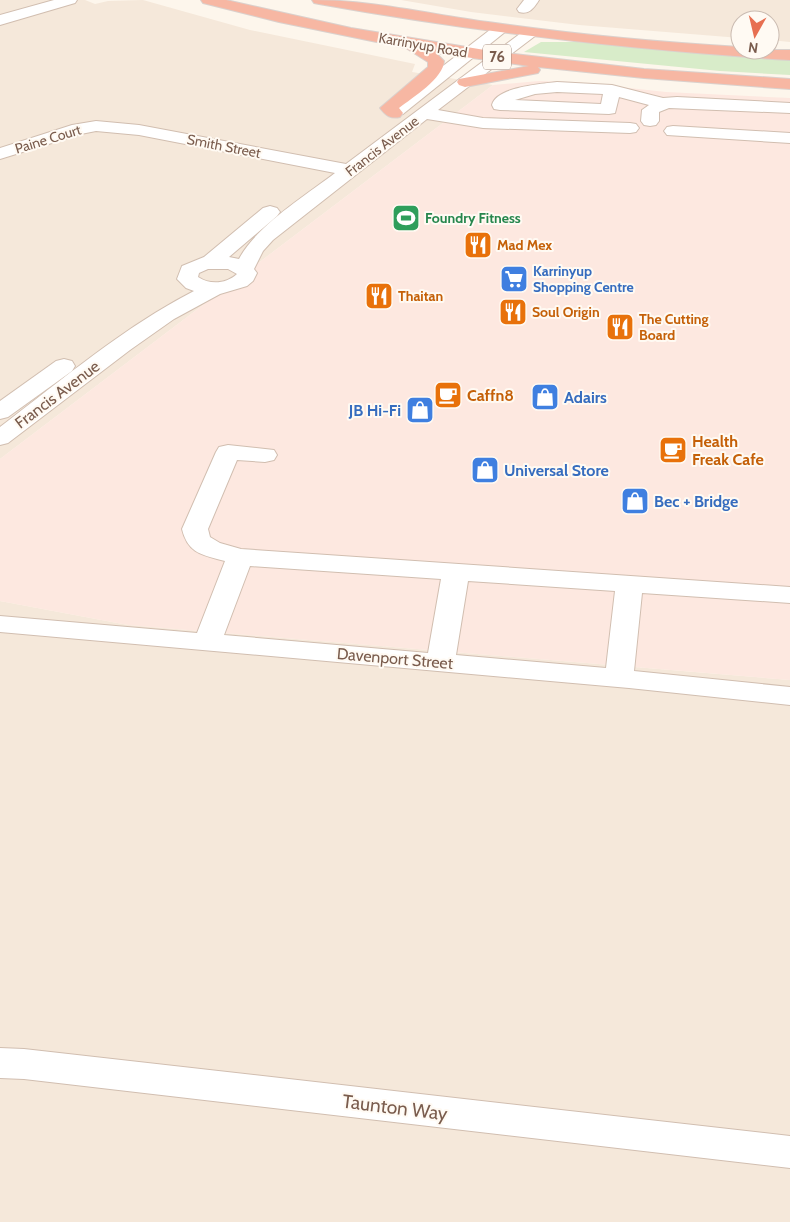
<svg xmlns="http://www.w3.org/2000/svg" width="790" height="1222" font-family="Cabin,sans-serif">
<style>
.residential{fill:#f5e8da}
.commercial{fill:#fde8e0}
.green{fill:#d8ecc9}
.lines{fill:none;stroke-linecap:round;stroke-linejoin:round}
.minor-casing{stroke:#d1beb0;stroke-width:2}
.highway-casing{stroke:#dad1cd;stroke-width:2}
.minor{fill:#fff;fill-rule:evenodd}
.highway{fill:#f7b7a3;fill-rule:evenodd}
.labels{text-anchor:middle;stroke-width:4;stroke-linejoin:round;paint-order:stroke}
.far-street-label{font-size:14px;fill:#7a5c4d;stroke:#fffaf3}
.far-leisure-label{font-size:14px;font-weight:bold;fill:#27864d;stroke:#fffaf3;text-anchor:start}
.far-food-label{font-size:14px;font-weight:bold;fill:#c56008;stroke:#fffaf3;text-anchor:start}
.far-shop-label{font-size:14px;font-weight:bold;fill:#366cbe;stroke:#fffaf3;text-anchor:start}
.shield{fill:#fffaf3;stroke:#a28b7f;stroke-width:1}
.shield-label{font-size:15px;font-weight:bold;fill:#7a5c4d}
.street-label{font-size:16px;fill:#7a5c4d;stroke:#fffaf3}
.food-label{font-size:16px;font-weight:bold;fill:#c56008;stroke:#fffaf3;text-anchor:start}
.shop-label{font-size:16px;font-weight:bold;fill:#366cbe;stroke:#fffaf3;text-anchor:start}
.near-street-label{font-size:19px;fill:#7a5c4d;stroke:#fffaf3}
</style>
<rect width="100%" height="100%" fill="#fdf6ec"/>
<!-- residential -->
<g class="residential">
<polygon points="0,0 85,0 95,4 108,1 143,0 250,30 415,64 412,72 493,85 0,459"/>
<polygon points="401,0 790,0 790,42 770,40 770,20 740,20 740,38 579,25 471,12"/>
<polygon points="0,601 128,625 790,680 790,1222 0,1222"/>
</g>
<!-- commercial -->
<polygon class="commercial" points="539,81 574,82 666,92 790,98 790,680 128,625 0,601 0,459 493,85"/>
<!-- green -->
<polygon class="green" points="541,42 577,42 790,58 790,75 720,71 524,52"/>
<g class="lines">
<defs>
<g id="minor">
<polygon points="54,0 77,0 75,3 0,25 0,15"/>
<path d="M524,0h15c-5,8 -10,15 -20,12l-2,-3z"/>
<polygon points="500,24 505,26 508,29 505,32 403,114 397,115 391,114 388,110 391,106 495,26"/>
<path d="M530,28l5,2 3,3 -3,3 -97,74 45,8 147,5 6,1 3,4 -3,4 -6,1 -147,-5 -56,-9 -154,121 -10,11 -9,18 3,4 -4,8 -6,5 -27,8 -46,25 -44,31 -122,93 -8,2v-18c63,-48 124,-100 194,-136l-8,-3 -9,-9 5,-13 22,-9 59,-49 7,-2 7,2 3,4 -3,4 -48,41 10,2c17,-33 66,-63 96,-86l-196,-38 -43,-4 -15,3 -81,25v-11l72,-23 24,-4 43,4 207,39 179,-134zM208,269h20l9,5c-11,10 -27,11 -39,3l1,-4z"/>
<path d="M557,82l55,3 51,13 14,-1 113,6v10l-121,-5 -10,4v9l-3,4 -6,1 -6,-1 -3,-4 1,-11 7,-5 -30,-8 -4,16 -6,1 -109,-4 -6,-1 -2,-4c4,-18 49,-21 65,-23zM557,92l46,2 -2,10 -86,-4 20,-6z"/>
<polygon points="673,126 790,133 790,143 667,135 664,131 667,127"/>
<polygon points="64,359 72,361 75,366 72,371 8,417 0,419 0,401 56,361"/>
<path d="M228,445l46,5 3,5 -3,5 -9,2 -28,-2 -29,69 2,8 10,6 21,6 549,38v16l-148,-10 -8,78 156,16v18l-161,-17 -629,-56v-16l197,17 28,-72c-22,-6 -37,-7 -43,-32l34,-77 3,-5zM250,566l191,13 -13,74 -204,-18zM468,581l147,10 -9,77 -150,-13z"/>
<polygon points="0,1048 24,1049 790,1136 790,1168 24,1079 0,1078"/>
</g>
<g id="highway">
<path d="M201,0h25l125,28 146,24 147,17 146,10v10l-146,-11 -106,-11 2,3 -2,3 -73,14 -6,-2 -2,-3 2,-3 70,-13 -93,-13 8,8c0,17 -32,37 -45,47l4,5 -3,4c-9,2 -14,-1 -20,-9l48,-41v-5l-22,-14 -127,-26 -76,-19z"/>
<path d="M312,0c58,0 117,14 176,22 83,12 168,20 252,25v3h50v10c-158,-10 -315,-28 -471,-56l-5,-1z"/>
</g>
</defs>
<!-- minor casing -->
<use href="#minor" class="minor-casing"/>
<!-- highway casing -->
<use href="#highway" class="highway-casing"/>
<!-- minor -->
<use href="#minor" class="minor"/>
<!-- highway -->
<use href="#highway" class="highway"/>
</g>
<!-- icons -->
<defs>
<symbol id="stadium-square" viewBox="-11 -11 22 22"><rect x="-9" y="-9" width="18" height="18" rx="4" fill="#2e9e5b" stroke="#fffaf3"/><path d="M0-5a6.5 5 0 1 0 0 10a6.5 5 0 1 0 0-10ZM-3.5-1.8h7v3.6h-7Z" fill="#fff"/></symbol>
<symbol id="restaurant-square" viewBox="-11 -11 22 22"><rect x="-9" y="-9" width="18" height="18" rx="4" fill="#e8710a" stroke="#fffaf3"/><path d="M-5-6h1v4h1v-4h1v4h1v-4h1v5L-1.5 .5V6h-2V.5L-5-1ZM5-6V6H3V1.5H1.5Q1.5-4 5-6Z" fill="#fff"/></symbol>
<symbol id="supermarket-square" viewBox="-11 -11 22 22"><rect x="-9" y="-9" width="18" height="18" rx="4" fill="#3f7fe0" stroke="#fffaf3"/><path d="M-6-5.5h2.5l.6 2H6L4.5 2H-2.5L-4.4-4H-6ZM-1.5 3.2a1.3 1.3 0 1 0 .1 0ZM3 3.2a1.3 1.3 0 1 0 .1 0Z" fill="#fff"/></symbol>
<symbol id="cafe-square" viewBox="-11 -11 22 22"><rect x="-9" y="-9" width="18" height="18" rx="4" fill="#e8710a" stroke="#fffaf3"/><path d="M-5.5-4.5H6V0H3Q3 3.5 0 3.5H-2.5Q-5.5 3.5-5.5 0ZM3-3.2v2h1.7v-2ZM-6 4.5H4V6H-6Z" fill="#fff"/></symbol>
<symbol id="shop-square" viewBox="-11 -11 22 22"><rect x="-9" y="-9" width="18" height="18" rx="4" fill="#3f7fe0" stroke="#fffaf3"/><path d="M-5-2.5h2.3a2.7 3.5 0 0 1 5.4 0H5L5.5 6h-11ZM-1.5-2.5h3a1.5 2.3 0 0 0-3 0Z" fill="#fff"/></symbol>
</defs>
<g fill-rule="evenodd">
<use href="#stadium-square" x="390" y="202" width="32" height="32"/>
<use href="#restaurant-square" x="462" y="229" width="32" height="32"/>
<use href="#supermarket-square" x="498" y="263" width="32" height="32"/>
<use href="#restaurant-square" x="363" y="280" width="32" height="32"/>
<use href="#restaurant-square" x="497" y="296" width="32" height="32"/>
<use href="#restaurant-square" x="604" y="311" width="32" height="32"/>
<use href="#cafe-square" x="432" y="379" width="32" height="32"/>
<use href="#shop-square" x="529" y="381" width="32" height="32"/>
<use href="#shop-square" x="404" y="394" width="32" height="32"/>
<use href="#cafe-square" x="657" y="434" width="32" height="32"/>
<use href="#shop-square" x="469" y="454" width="32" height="32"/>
<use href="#shop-square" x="619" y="485" width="32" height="32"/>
</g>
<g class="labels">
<!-- far-street labels -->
<g class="far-street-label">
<text transform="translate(423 45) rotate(10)" y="5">Karrinyup Road</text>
<text transform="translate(48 139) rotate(-17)" y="5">Paine Court</text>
<text transform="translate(224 146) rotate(11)" y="5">Smith Street</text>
<text transform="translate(382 146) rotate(-38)" y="5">Francis Avenue</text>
</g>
<!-- far-leisure labels -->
<g class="far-leisure-label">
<text x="425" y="223">Foundry Fitness</text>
</g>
<!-- far-food labels -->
<g class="far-food-label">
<text x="497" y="250">Mad Mex</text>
<text x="398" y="301">Thaitan</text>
<text x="532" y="317">Soul Origin</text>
<text x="639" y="324">The Cutting<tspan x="639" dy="16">Board</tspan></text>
</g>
<!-- far-shop labels -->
<g class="far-shop-label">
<text x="533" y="276">Karrinyup<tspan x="533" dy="16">Shopping Centre</tspan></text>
</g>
<!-- shield labels -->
<rect class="shield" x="483" y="44.5" width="28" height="25" rx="4"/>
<g class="shield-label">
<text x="497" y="62">76</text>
</g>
<!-- street labels -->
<g class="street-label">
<text transform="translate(57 394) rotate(-37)" y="6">Francis Avenue</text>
<text transform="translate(395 658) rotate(5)" y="6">Davenport Street</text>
</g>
<!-- food labels -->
<g class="food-label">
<text x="467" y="401">Caffn8</text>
<text x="692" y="447">Health<tspan x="692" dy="18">Freak Cafe</tspan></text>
</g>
<!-- shop labels -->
<g class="shop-label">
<text x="564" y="403">Adairs</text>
<text x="401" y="416" text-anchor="end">JB Hi-Fi</text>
<text x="504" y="476">Universal Store</text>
<text x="654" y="507">Bec + Bridge</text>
</g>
<!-- near-street labels -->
<g class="near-street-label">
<text transform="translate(395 1107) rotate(7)" y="7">Taunton Way</text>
</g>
</g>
<!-- north arrow -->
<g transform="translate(755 35) rotate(188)"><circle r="24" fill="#fffaf3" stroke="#cabbb1"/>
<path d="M0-4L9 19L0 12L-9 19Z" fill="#e76f51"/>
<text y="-8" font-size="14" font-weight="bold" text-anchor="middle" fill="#7a5c4d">N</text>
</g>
</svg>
